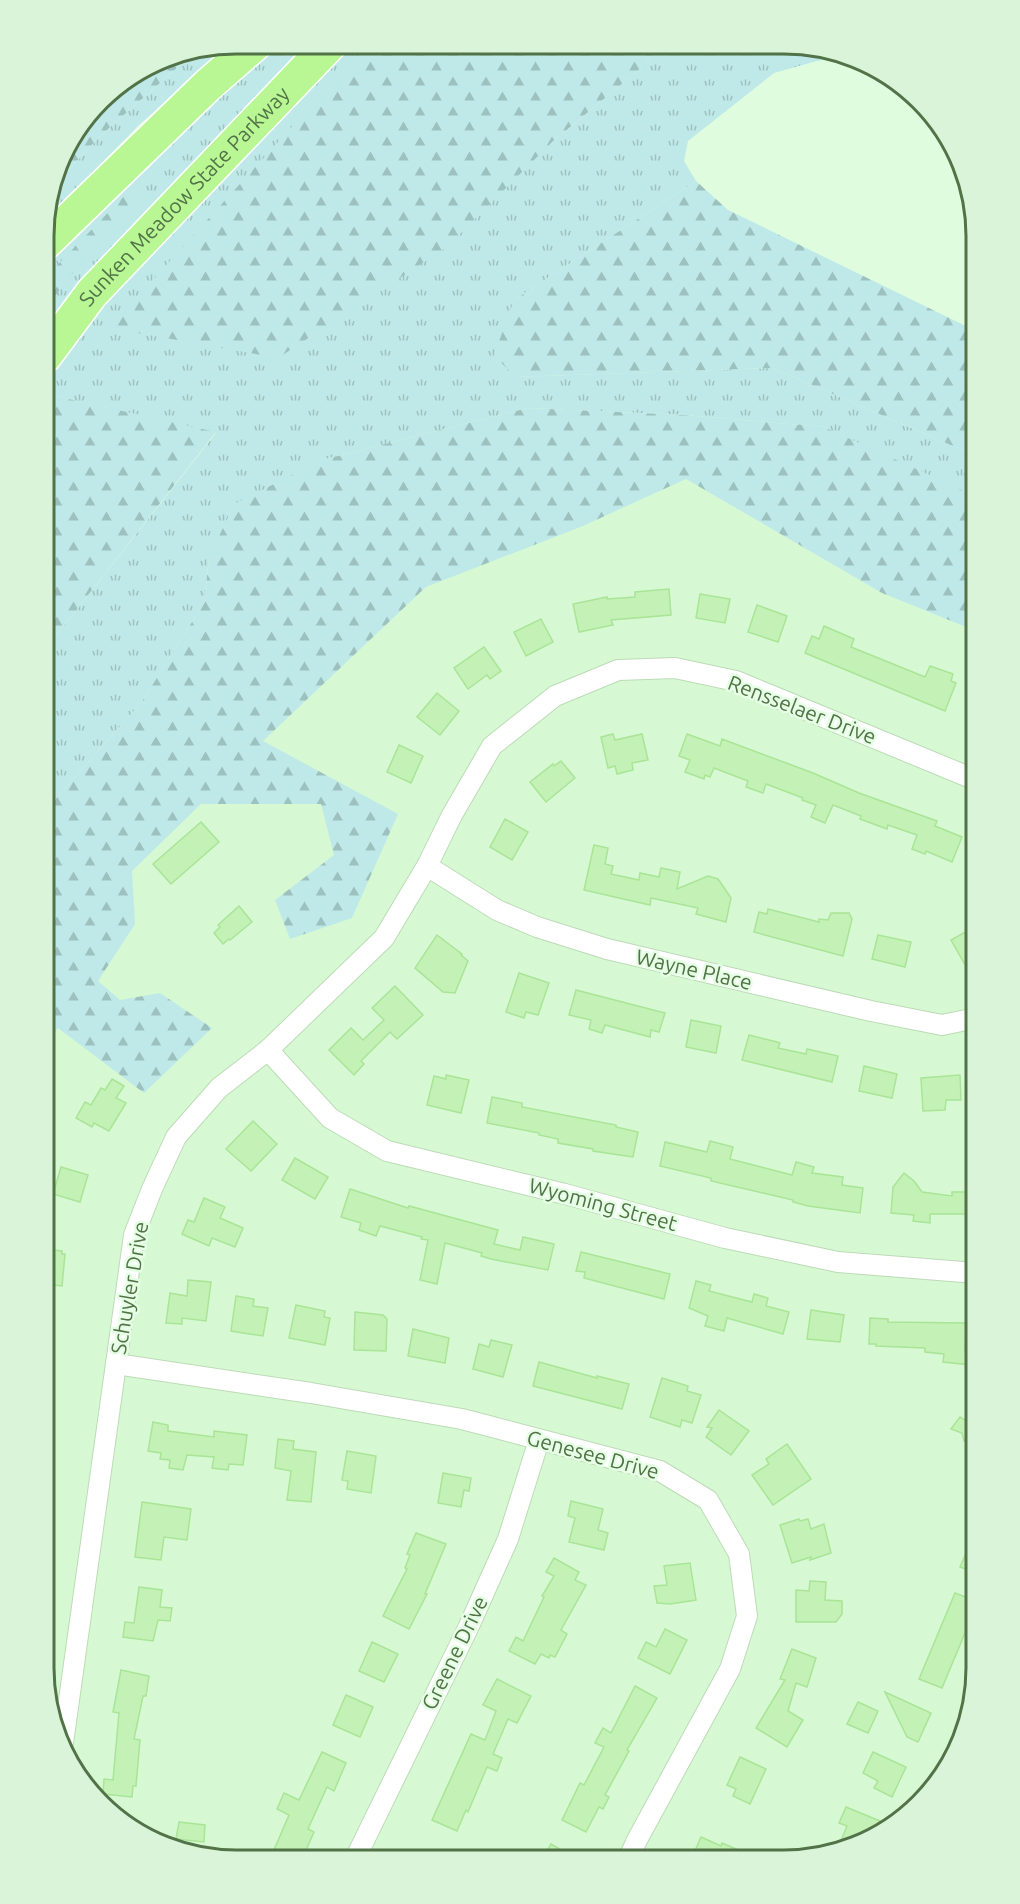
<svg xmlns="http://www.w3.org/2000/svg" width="1020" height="1904" font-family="Ubuntu,sans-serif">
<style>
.residential{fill:#d6f9d3}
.grass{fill:url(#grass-tufts)}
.forest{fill:url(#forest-firs)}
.building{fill:#c4f2b6;stroke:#a9e497;stroke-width:1.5}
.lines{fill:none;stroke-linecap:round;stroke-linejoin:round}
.street-casing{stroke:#bcdbb6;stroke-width:22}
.highway-casing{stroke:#fff;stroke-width:36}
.street{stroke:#fff;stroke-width:20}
.highway{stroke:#b8f794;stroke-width:33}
.labels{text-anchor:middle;stroke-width:5;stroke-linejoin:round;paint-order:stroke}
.street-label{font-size:21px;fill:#527247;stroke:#e5ffe5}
.rim{fill:none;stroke:#527247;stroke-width:3}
</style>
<defs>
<pattern id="grass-tufts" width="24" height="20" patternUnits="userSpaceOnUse" patternTransform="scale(1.5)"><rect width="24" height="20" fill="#bee9e8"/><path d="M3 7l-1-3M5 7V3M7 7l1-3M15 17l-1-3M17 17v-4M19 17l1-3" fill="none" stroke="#9dc1be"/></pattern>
<pattern id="forest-firs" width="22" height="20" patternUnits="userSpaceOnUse" patternTransform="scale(1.5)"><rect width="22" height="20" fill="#bee9e8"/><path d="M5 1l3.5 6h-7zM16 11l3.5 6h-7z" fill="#9dc1be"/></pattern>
</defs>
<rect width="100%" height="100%" fill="#dffcdf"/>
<!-- residential -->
<polygon class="residential" points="686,479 882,593 976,631 976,1681 962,1741 936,1785 891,1828 845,1850 784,1860 211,1859 162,1846 109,1813 54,1729 44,1668 44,998 109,863 262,741 426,587 583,526"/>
<!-- grass -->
<g class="grass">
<polygon points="267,44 313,44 45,341 45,259"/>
<polygon points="343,44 367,44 362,50 552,142 640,69 660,46 821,47 841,57 817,61 774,73 688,141 684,161 696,181 514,300 515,377 773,368 976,456 976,499 824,427 684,415 528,408 322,460 209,558 204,603 141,703 44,812 45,650 216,433 51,395 45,404 45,374 59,355 120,283"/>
<polygon points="229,45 140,124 45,221 45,212 52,188 99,137 196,51"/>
</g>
<!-- forest -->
<g class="forest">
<polygon points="367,44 660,46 640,69 552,142 447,247 278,358 109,328"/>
<polygon points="196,51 99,137 52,188 64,151 109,92 163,58"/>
<polygon points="696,181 728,210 976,331 976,456 773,368 515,377 494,355 514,300"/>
<polygon points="158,192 76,269 45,309 45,278 123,197"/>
<polygon points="51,395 216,432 45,650 45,404"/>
<polygon points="528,408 684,415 824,427 956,487 976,499 976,631 882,593 686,479 583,526 426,587 263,741 398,814 352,918 290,939 275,900 334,855 321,804 201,804 132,871 135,924 98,981 120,1000 160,993 212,1028 144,1093 58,1028 44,1045 44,812 141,703 204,603 209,558 234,504 322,460"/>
</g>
<!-- building -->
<g class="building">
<polygon points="669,589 671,615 611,620 613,625 579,632 573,604 607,597 607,599 635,597 635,592"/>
<polygon points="700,594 730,599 725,623 696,618"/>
<polygon points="757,605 787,616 778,642 748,632"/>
<polygon points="541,619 553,642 526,656 514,632"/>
<polygon points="824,626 854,639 851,647 925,677 930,666 953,674 951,681 956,683 945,711 805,653 812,636 819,639"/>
<polygon points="484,647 501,671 490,679 487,675 468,689 454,668"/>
<polygon points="437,693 459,711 440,735 417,717"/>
<polygon points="613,734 615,740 642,734 648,760 632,763 633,770 617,774 615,766 608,768 601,737"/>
<polygon points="687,734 720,746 722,739 813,773 859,793 937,821 935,826 962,837 952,862 926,851 925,854 912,849 917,835 888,825 887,829 860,819 861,816 833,805 825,823 811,817 816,805 802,800 803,798 766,784 763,793 746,787 748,781 714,768 710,777 705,775 704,779 685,772 690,760 679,756"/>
<polygon points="399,745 423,756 411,783 387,772"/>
<polygon points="561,761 575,778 546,802 530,782 553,764 554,766"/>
<polygon points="505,819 528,832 512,860 490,847"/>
<polygon points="201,822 219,842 171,884 153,864"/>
<polygon points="594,845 608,848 605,864 613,866 611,874 639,880 640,873 659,877 661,868 680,872 677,889 708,876 718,879 731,898 726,922 696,914 698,908 651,898 650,905 584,890"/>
<polygon points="239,906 252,922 230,940 229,939 223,944 214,933 220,927 218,925"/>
<polygon points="768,909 819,922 819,919 828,920 831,913 849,913 852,919 843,956 754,932 759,912 767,914"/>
<polygon points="976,926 976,984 951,940"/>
<polygon points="437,935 462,954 461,955 468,961 455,993 443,992 415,968"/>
<polygon points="878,935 911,942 905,967 872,959"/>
<polygon points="519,973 549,983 538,1015 526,1012 524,1018 506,1012"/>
<polygon points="395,986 423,1015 397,1039 390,1032 361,1061 364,1064 354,1075 329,1050 351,1028 363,1040 384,1020 372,1008"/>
<polygon points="576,990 665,1013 659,1032 651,1030 650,1037 605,1025 602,1033 589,1029 591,1020 569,1015"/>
<polygon points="691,1020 721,1026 716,1053 686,1047"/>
<polygon points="749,1035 777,1042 780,1043 778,1048 806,1054 807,1049 838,1056 832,1082 742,1060"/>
<polygon points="864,1066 897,1074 892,1098 859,1091"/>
<polygon points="446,1075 469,1080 461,1113 427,1105 434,1076 446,1079"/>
<polygon points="960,1075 961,1100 946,1100 945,1110 923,1111 921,1078"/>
<polygon points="112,1079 124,1086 116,1098 126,1103 109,1131 94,1123 92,1127 76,1118 85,1102 91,1105 101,1088 105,1090"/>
<polygon points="492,1097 522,1103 522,1107 616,1125 616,1127 638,1132 633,1157 593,1151 593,1149 558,1143 558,1139 539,1135 539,1133 487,1123"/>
<polygon points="253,1121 277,1144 251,1171 226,1149"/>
<polygon points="710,1141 733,1147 730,1159 792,1175 796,1162 814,1167 812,1173 843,1177 842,1185 863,1188 860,1213 808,1206 793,1202 793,1200 711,1181 711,1178 660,1166 665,1142 707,1152"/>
<polygon points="295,1158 328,1177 315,1199 282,1180"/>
<polygon points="61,1167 88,1175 80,1202 53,1194"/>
<polygon points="904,1173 914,1181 922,1192 952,1196 952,1192 976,1192 976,1214 930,1214 930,1223 913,1221 914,1215 891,1213 893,1187"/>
<polygon points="350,1189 408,1208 409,1206 498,1230 494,1244 520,1250 523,1237 554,1244 548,1270 491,1259 481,1256 482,1253 445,1243 437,1284 420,1280 428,1240 421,1239 422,1237 380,1226 376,1236 359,1230 361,1223 341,1217"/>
<polygon points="204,1198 225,1207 220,1218 243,1228 235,1247 212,1238 209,1246 182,1234 188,1220 194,1222"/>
<polygon points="44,1249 62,1251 62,1254 65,1254 62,1286 44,1284"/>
<polygon points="581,1252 670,1274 664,1299 584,1278 585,1272 576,1271"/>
<polygon points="188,1280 211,1282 206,1321 182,1318 182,1324 166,1323 170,1293 187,1296"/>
<polygon points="696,1281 711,1285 709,1291 752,1302 754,1294 768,1298 766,1306 789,1312 783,1334 727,1318 724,1331 705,1326 708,1316 689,1308"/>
<polygon points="236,1296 254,1299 253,1306 268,1308 263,1336 231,1331"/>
<polygon points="296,1305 325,1311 324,1317 330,1318 325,1345 289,1338"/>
<polygon points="811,1310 844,1315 840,1342 807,1339"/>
<polygon points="355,1312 383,1315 387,1319 386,1351 354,1350"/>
<polygon points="870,1318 888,1319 888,1322 966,1323 965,1351 972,1365 943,1362 944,1354 925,1352 925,1348 876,1346 876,1344 869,1344"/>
<polygon points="413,1329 449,1338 445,1363 408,1356"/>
<polygon points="491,1340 512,1345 503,1377 473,1369 479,1344 489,1347"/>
<polygon points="539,1362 597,1378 597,1376 629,1384 622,1409 533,1386"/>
<polygon points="662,1378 688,1386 687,1391 701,1395 692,1423 682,1420 680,1427 650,1417"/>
<polygon points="719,1410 749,1431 731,1455 706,1437 712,1428 707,1427"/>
<polygon points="960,1417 968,1422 976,1420 976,1438 964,1441 962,1433 951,1429"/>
<polygon points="153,1422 168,1425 168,1431 214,1437 214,1431 247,1435 243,1465 229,1464 228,1470 212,1468 214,1457 187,1455 183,1470 169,1468 170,1460 160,1459 161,1453 148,1451"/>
<polygon points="278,1439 294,1441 293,1449 316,1452 311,1502 287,1500 291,1471 275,1468"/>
<polygon points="787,1444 811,1479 773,1505 752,1475 769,1464 766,1459"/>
<polygon points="347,1451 376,1456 371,1493 347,1489 348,1481 342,1480"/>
<polygon points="443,1473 471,1478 469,1491 464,1490 461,1507 438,1503"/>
<polygon points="571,1501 603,1509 598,1530 608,1533 604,1550 569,1542 575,1518 568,1516"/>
<polygon points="142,1502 191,1509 187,1540 164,1537 161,1560 135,1557"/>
<polygon points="799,1519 800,1521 808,1519 811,1529 824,1524 831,1553 810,1560 811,1557 792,1563 780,1525"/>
<polygon points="976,1530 976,1573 960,1567"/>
<polygon points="416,1533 446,1544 425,1594 427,1594 409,1629 383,1616 407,1569 405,1568 410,1555 407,1554"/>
<polygon points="554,1558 579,1572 575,1580 586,1585 561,1630 567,1634 555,1657 550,1655 549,1658 541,1654 535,1664 509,1651 516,1637 523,1641 544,1597 542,1596 554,1576 546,1572"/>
<polygon points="690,1563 696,1600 670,1604 657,1603 654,1586 667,1585 664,1566"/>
<polygon points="810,1581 826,1582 825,1600 842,1601 842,1614 836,1622 796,1622 796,1590 809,1591"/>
<polygon points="139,1587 162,1590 160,1607 172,1608 170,1621 158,1620 153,1641 123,1637 125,1622 134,1623"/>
<polygon points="955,1593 976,1601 976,1611 967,1634 965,1633 942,1688 919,1679"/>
<polygon points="665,1629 687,1640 670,1674 638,1658 646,1642 656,1647"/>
<polygon points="372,1642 398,1654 384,1682 359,1671"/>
<polygon points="792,1649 816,1658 807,1687 796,1683 788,1711 803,1720 787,1747 756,1728 785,1680 780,1679"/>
<polygon points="121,1670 149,1676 146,1696 143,1696 134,1739 140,1740 136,1786 133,1786 132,1797 103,1794 104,1779 113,1780 119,1713 113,1712"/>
<polygon points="497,1679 531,1696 517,1723 508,1719 493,1754 502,1758 497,1771 487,1767 468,1812 466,1810 457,1831 432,1820 471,1734 485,1740 496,1711 483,1705"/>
<polygon points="635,1686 657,1698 627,1750 629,1751 605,1795 609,1797 603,1809 599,1807 586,1832 562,1820 580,1783 584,1785 604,1747 595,1743 603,1728 611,1733"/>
<polygon points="885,1692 931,1713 918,1742 907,1737"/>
<polygon points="346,1695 373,1707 360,1737 333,1725"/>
<polygon points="858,1702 878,1711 868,1733 847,1724"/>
<polygon points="322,1752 346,1763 334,1791 327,1787 308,1829 314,1832 302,1859 270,1859 289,1815 277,1809 284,1793 299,1800"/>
<polygon points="873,1752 906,1767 892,1797 874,1788 878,1781 863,1773"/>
<polygon points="740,1757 766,1769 750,1804 733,1796 736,1789 727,1785"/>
<polygon points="846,1807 880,1821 874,1836 851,1847 840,1843 847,1826 839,1823"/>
<polygon points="179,1822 205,1825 204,1842 176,1839"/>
<polygon points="701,1837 721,1846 722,1843 762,1860 691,1860"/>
<polygon points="551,1844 579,1860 542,1860"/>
</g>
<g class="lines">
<defs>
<g id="street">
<polyline points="427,866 497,910 537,927 607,949 871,1011 942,1025 976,1018"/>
<polyline points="268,1050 330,1118 387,1151 565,1194 725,1238 838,1262 976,1273"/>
<polyline points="116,1364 311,1393 462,1419 660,1471 708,1500 739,1554 747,1616 730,1669 637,1840 628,1860"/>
<polyline points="63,1743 134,1235 152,1189 176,1137 219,1088 268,1050 384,938 427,866 452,815 492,746 555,696 618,670 675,668 736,681 976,780"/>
<polyline points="355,1859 469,1626 508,1539 539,1440"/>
</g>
<g id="highway">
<polyline points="45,243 208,85 255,44"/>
<path id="s1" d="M45,356l47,-63 238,-249"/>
</g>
</defs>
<!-- street casing -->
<use href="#street" class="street-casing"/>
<!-- highway casing -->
<use href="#highway" class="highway-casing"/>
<!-- street -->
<use href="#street" class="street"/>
<!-- highway -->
<use href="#highway" class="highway"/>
</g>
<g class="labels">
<!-- street labels -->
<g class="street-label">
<text dy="7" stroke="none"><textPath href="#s1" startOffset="212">Sunken Meadow State Parkway</textPath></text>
<text transform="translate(802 710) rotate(21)" y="7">Rensselaer Drive</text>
<text transform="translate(694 970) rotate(13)" y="7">Wayne Place</text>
<text transform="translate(603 1205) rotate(15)" y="7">Wyoming Street</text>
<text transform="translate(130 1288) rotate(-80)" y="7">Schuyler Drive</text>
<text transform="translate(593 1455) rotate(15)" y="7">Genesee Drive</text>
<text transform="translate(455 1653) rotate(-64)" y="7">Greene Drive</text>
</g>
</g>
<!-- crop -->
<path d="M0 0H1020V1904H0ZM236 54H784A182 182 0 0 1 966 236V1668A182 182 0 0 1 784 1850H236A182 182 0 0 1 54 1668V236A182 182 0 0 1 236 54Z" fill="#d9f4d8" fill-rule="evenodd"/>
<path class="rim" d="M236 54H784A182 182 0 0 1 966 236V1668A182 182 0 0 1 784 1850H236A182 182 0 0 1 54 1668V236A182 182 0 0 1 236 54Z"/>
</svg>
